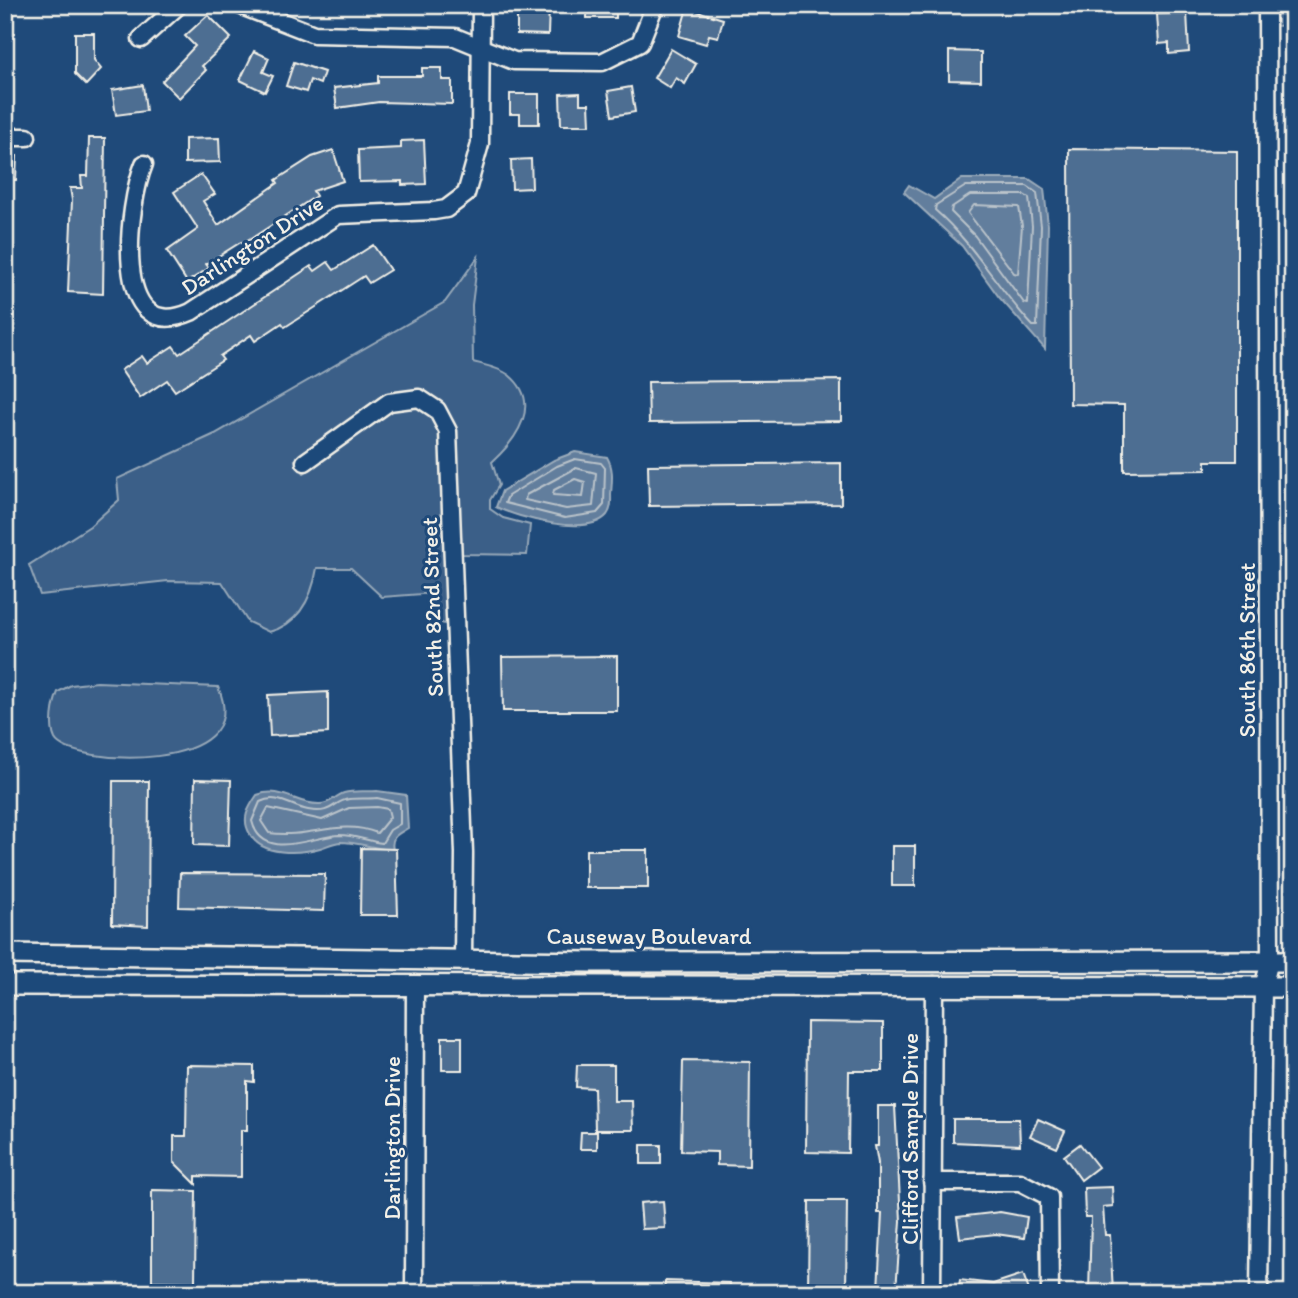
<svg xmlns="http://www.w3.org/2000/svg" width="1298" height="1298" font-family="Itim,sans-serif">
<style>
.green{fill:#3a5f88;stroke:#97a8b8;stroke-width:2}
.water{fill:#627e9d;stroke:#9cacbb;stroke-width:2}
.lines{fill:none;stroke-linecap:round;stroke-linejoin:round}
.shore{stroke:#bac3ca;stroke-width:2}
.building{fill:#4d6e92;stroke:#f4f1e8;stroke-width:2}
.minor-casing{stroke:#f4f1e8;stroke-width:21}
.major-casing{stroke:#f4f1e8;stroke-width:24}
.minor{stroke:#1f4a7a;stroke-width:16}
.major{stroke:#1f4a7a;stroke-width:19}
.labels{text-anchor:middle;stroke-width:6;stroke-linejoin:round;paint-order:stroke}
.street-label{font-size:23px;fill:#f4f1e8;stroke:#1f4a7a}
</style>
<rect width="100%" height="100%" fill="#1f4a7a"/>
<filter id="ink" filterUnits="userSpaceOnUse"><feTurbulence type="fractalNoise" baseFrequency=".0143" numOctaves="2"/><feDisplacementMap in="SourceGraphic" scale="14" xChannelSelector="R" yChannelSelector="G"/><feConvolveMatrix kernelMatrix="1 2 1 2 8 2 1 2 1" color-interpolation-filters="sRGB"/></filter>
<g filter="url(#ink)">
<!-- green -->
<g class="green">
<polygon points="1274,5 1293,5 1293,25 1274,26"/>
<path d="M478,257l-6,48 1,57c11,3 27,6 36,13 34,28 8,64 -17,87l7,23 -9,15v9l13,9 27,7 -3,30 -67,-1 -19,-151 -23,-13 -32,5 -91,65 9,13 88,-63 25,-4 15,10 8,18 8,191 -7,-2 -6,-30 -53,4 -31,-29h-34c-5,30 -18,56 -48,64l-21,-10 -26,-40 -54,-1 -128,14 -11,-30 61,-39 29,-26 -2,-21 98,-45 230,-132z"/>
<path d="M97,682l121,5c40,88 -148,79 -163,52 -6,-12 -2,-35 3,-47l13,-7z"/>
</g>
<!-- water -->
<g class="water">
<polygon points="962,179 1029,179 1044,189 1048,225 1045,349 999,297 962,246 904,192 909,185 934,199"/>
<path d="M575,452l32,5c7,12 5,23 4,37 0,7 1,15 -4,21 -19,22 -89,3 -111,-8l6,-16 52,-31z"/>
<path d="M377,791l29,4 2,33c-10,6 -18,8 -15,22 -19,-1 -34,-8 -53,-8 -8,1 -13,4 -20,6 -21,6 -59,8 -70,-14 -9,-15 -2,-26 7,-39 26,-9 38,10 63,9 10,0 15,-8 24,-11 10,-3 22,-1 33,-2z"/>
</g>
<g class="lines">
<!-- shore -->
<g class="shore">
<path d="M966,186h61l10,7 4,33 -4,100h-4c-35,-37 -59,-82 -98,-116l1,-5z"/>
<polygon points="970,195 1024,195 1029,198 1032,226 1028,304 1024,303 975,236 951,212 952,207"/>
<polygon points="974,205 1019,207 1022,226 1018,274 1014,273 968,213"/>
<polygon points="575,459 601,463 605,468 604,505 597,513 565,518 505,503 508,496 557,466"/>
<polygon points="576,468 596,473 593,506 566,509 525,500 526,495"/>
<polygon points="575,479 585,482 583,497 553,495 554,490"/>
<path d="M377,798l23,5v21l-10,6 -8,13c-15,-2 -27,-8 -43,-8 -25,1 -77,28 -87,-14l8,-19c18,-9 31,5 48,8 25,5 25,-9 41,-11 9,-1 19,0 28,-1z"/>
<path d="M377,807l11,2 2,8 -13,16c-37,-15 -68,6 -108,0l-8,-12 7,-13 54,12 27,-12z"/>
</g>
</g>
<!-- building -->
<g class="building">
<polygon points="517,5 549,5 548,35 517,34"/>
<rect x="587" y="5" width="29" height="13"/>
<polygon points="687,8 723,19 718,37 709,35 706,44 679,36"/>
<polygon points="1187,12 1189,52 1169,54 1169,43 1159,44 1157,14"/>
<polygon points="208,15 231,38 202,66 206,70 179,98 162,81 195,46 185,36"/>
<polygon points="75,33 94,33 94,60 101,69 86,85 75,74"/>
<polygon points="671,49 696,64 685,84 676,78 670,88 654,78"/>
<polygon points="254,51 269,58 263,72 273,76 265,92 240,80"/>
<polygon points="949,51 981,52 981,81 949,80"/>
<polygon points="294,62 324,72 320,84 310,80 306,92 286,86"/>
<polygon points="422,68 442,68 442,80 452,80 452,104 379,102 337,108 334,88 378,83 378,76 422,76"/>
<polygon points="143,85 146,111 116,115 112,90"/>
<polygon points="631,87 635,112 612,116 608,91"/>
<polygon points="580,93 580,104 589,104 590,125 561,125 560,94"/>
<polygon points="510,94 539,94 539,124 520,124 520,114 510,114"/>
<polygon points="89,138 105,138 103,294 68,292 72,200 70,188 82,188 81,176 88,176"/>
<polygon points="219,138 220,162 185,163 185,139"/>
<polygon points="424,140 426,184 402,185 402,181 359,182 358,150 401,148 401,141"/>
<polygon points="1069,149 1237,151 1237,461 1206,461 1206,470 1124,471 1124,405 1070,404"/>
<polygon points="333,150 343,181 313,191 316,196 243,244 241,242 206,264 209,268 187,282 167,251 198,229 174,192 201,174 215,194 203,201 218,225 278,183 276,180 312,157"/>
<polygon points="5,156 17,156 16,180 5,180"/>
<polygon points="531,159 532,188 512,189 511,160"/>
<polygon points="373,245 390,270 369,283 364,276 285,327 282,323 255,341 251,335 220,356 223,360 175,391 167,380 140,398 121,370 142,356 147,363 173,346 179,354 311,266 315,271 328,262 334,270"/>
<polygon points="841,380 841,421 649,423 648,382"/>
<polygon points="841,463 841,504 649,506 648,465"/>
<polygon points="617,656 617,711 503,711 502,657"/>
<polygon points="328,692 328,733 270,736 268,695"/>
<polygon points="195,779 231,780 229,846 194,845"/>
<polygon points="113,781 149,781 148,926 112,924"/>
<rect x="892" y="846" width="23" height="40"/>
<polygon points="361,848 396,849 398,915 360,915"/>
<rect x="586" y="850" width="62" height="38"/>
<polygon points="180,873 325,874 324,911 179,907"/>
<polygon points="807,1022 883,1023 883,1071 849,1071 848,1153 806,1152"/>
<rect x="442" y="1037" width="20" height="33"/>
<polygon points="683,1061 750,1062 749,1166 717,1165 717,1152 681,1151"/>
<polygon points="187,1065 254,1066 254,1082 247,1081 247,1130 241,1130 241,1177 196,1176 196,1184 174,1162 174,1136 186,1136"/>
<polygon points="577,1065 614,1065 614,1101 632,1101 633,1130 595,1130 594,1088 576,1087"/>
<polygon points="878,1106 895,1106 901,1221 896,1290 878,1290 882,1213 878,1213 878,1163 875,1146 878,1146"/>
<polygon points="953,1119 1019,1119 1020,1145 953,1142"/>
<polygon points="1038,1119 1065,1131 1057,1148 1030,1136"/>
<polygon points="581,1132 597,1132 597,1149 580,1149"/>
<polygon points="1080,1144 1098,1167 1081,1180 1064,1156"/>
<rect x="641" y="1145" width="20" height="19"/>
<polygon points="1112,1187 1113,1206 1103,1207 1105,1235 1110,1235 1113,1293 1089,1293 1091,1217 1085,1217 1084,1188"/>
<polygon points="152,1190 196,1191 195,1282 152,1281"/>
<polygon points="663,1201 665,1228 642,1229 640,1203"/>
<polygon points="809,1201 847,1201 846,1293 808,1293"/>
<polygon points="1000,1212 1027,1217 1024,1238 996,1234 960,1238 957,1217"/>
<polygon points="1023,1274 1030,1293 958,1293 960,1280 993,1284"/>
<polygon points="665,1281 730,1283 730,1293 664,1293"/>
</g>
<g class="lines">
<defs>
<g id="minor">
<polyline points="239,5 314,34 455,37 514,61 602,62 640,43 655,5"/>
<polyline points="141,39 179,5"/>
<polyline points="5,137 27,137"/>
<path d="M144,164c-16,39 -35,184 47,148l147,-97 96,-4 12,-2 20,-15 14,-50 1,-139"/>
<polyline points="305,462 389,402 419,398 437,410 448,431 464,853 463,960"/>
<polyline points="932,1182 1020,1182 1049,1197 1050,1293"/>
<polyline points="414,1293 415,984"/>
<polyline points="932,1293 934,985"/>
<polyline points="1259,1293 1263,987 1270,961 1267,5"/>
</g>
<g id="major">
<polyline points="5,954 590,962 1293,961"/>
<polyline points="5,985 1293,987"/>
</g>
</defs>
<!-- minor casing -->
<use href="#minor" class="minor-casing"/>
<!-- major casing -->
<use href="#major" class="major-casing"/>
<!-- minor -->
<use href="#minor" class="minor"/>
<!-- major -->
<use href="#major" class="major"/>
</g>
</g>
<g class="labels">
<!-- street labels -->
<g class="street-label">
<text transform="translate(252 245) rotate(-33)" y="8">Darlington Drive</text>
<text transform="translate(432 607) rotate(-92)" y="8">South 82nd Street</text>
<text transform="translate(1247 650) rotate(-90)" y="8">South 86th Street</text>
<text x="649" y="944">Causeway Boulevard</text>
<text transform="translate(392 1138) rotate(-90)" y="8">Darlington Drive</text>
<text transform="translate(910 1139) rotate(-90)" y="8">Clifford Sample Drive</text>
</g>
</g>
<!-- margin -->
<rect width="1298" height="1298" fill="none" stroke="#1f4a7a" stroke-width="28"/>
<rect x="14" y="14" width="1270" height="1270" fill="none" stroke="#f4f1e8" stroke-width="2.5" filter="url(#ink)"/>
</svg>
